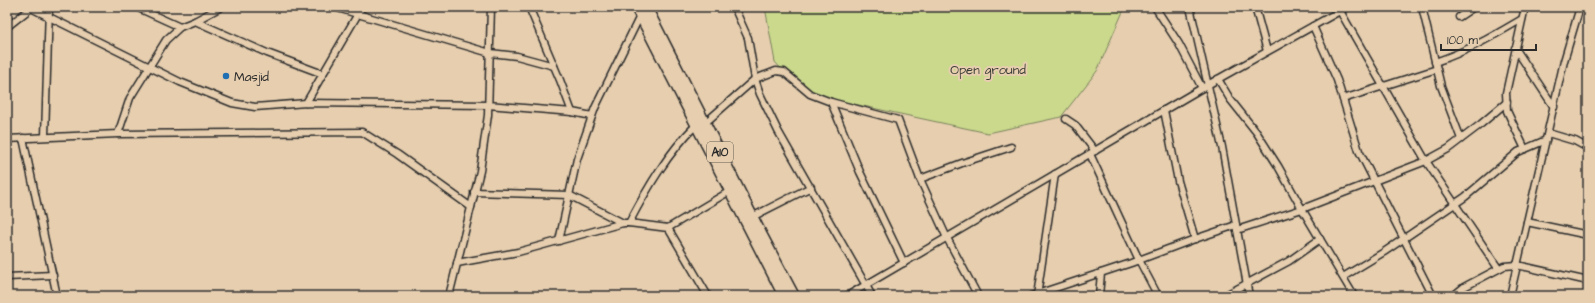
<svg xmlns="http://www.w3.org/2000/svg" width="1595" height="303" font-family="'Architects Daughter',sans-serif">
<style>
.green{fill:#cad98c;stroke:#7a825c}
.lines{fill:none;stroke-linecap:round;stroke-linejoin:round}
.minor-casing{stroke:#2b2b2b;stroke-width:9}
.trunk-casing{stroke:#2b2b2b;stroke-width:13}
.minor{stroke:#e6ceaf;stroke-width:6}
.trunk{stroke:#e6ceaf;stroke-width:10}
.poi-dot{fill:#1f6fb2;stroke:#e6ceaf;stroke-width:1.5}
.labels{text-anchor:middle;stroke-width:4;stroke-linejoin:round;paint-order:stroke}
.shield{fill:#e6ceaf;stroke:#635c53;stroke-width:1}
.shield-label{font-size:12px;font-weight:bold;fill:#2b2b2b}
.park-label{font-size:13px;fill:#3b3c35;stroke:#e6ceaf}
.poi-label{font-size:13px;fill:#2b2b2b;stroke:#e6ceaf;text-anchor:start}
</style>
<rect width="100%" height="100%" fill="#e6ceaf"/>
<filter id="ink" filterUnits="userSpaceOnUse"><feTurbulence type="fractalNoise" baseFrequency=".025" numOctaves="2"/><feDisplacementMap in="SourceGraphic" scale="8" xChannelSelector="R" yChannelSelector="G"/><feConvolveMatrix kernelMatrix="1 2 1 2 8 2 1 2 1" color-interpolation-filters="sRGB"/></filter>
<g filter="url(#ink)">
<!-- green -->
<polygon class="green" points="765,7 1125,7 1097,71 1061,117 988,133 803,93 775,62"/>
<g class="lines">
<defs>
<g id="minor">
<polyline points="29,7 180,82 232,103 255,107 306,103 488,105 572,112"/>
<polyline points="136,7 180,27"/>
<polyline points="334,7 490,53 517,56 554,66"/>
<polyline points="529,7 560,80 572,112 592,116"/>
<polyline points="734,7 748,38 755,79 760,94 778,131 872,296"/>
<polyline points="1155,7 1179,44 1202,88"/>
<polyline points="1190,7 1222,147 1249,296"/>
<polyline points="1255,7 1267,51"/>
<polyline points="1422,7 1441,86 1461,139"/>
<polyline points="1340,11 1426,161 1498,268"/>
<polyline points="1459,17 1474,7"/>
<polyline points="195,21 267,53 323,74"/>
<polyline points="1313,26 1337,80 1359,151 1433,296"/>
<polyline points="7,27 31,8"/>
<polyline points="1515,48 1554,107"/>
<path d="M1435,62c31,-10 60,-27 87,-43"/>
<polyline points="1218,79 1230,99 1257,133 1278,166 1302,209 1354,296"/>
<polyline points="1343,99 1437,69"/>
<polyline points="831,102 860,172 904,263"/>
<polyline points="306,103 362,7"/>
<polyline points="1164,110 1178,181 1195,239"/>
<polyline points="1066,119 1075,125 1095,151"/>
<polyline points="705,123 755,79 776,71 784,72 810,94 831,102 898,120 920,179 947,238 978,296"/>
<polyline points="1548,133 1575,141 1588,148"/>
<polyline points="118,134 130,98 166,40 180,27 195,21 221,7"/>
<polyline points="45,136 49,7"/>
<polyline points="23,138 57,296"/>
<polyline points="7,139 118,134 362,132 397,154 471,207"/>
<polyline points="1525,149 1507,111 1506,93 1525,7"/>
<polyline points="1090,154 1139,260 1158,296"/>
<polyline points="920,179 962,163 1011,147"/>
<polyline points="474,192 569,195 623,223"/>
<polyline points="752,217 811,187"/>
<polyline points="1527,222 1588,235"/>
<path d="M629,223c19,-36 38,-69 67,-98"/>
<polyline points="668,228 730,191"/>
<polyline points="1237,230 1302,209 1426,161 1448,149 1481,124 1507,102"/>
<polyline points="559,241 577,159 595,108 641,14"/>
<polyline points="457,263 518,252 623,223 629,223 668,228 708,296"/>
<polyline points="7,277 53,275"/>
<polyline points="1343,277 1384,252 1465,197 1518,152 1546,140"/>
<polyline points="449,296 480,171 488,115 491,7"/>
<polyline points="847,296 1202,88 1347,7"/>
<polyline points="1031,296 1131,263 1192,240 1236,225"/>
<polyline points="1037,296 1055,174"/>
<polyline points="1099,296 1101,273"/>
<polyline points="1224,296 1289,261 1320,239"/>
<polyline points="1453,296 1464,287 1504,266 1517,265 1588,281"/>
<polyline points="1510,296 1564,61 1580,7"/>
</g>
<g id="trunk">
<polyline points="636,7 784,296"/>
<polyline points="646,7 760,232 794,296"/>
</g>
</defs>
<!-- minor casing -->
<use href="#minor" class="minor-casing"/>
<!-- trunk casing -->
<use href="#trunk" class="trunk-casing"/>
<!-- minor -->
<use href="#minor" class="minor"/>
<!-- trunk -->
<use href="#trunk" class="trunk"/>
</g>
</g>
<!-- markers -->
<circle class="poi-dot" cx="226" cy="76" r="4"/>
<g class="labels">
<!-- shield labels -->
<rect class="shield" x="707" y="142" width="26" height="20" rx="3"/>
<g class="shield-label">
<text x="720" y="156">A10</text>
</g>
<!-- park labels -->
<g class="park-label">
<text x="988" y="74">Open ground</text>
</g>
<!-- poi labels -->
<g class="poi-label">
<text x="234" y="81">Masjid</text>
</g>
</g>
<!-- margin -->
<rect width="1595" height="303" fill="none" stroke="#e6ceaf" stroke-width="24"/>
<rect x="12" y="12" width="1571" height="279" fill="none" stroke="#2b2b2b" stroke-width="1.5" filter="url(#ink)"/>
<!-- scale -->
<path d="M1441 44v6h95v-6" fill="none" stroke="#2b2b2b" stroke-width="2"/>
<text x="1447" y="44" font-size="12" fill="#2b2b2b" stroke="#e6ceaf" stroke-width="3" paint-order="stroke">100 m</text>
</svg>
